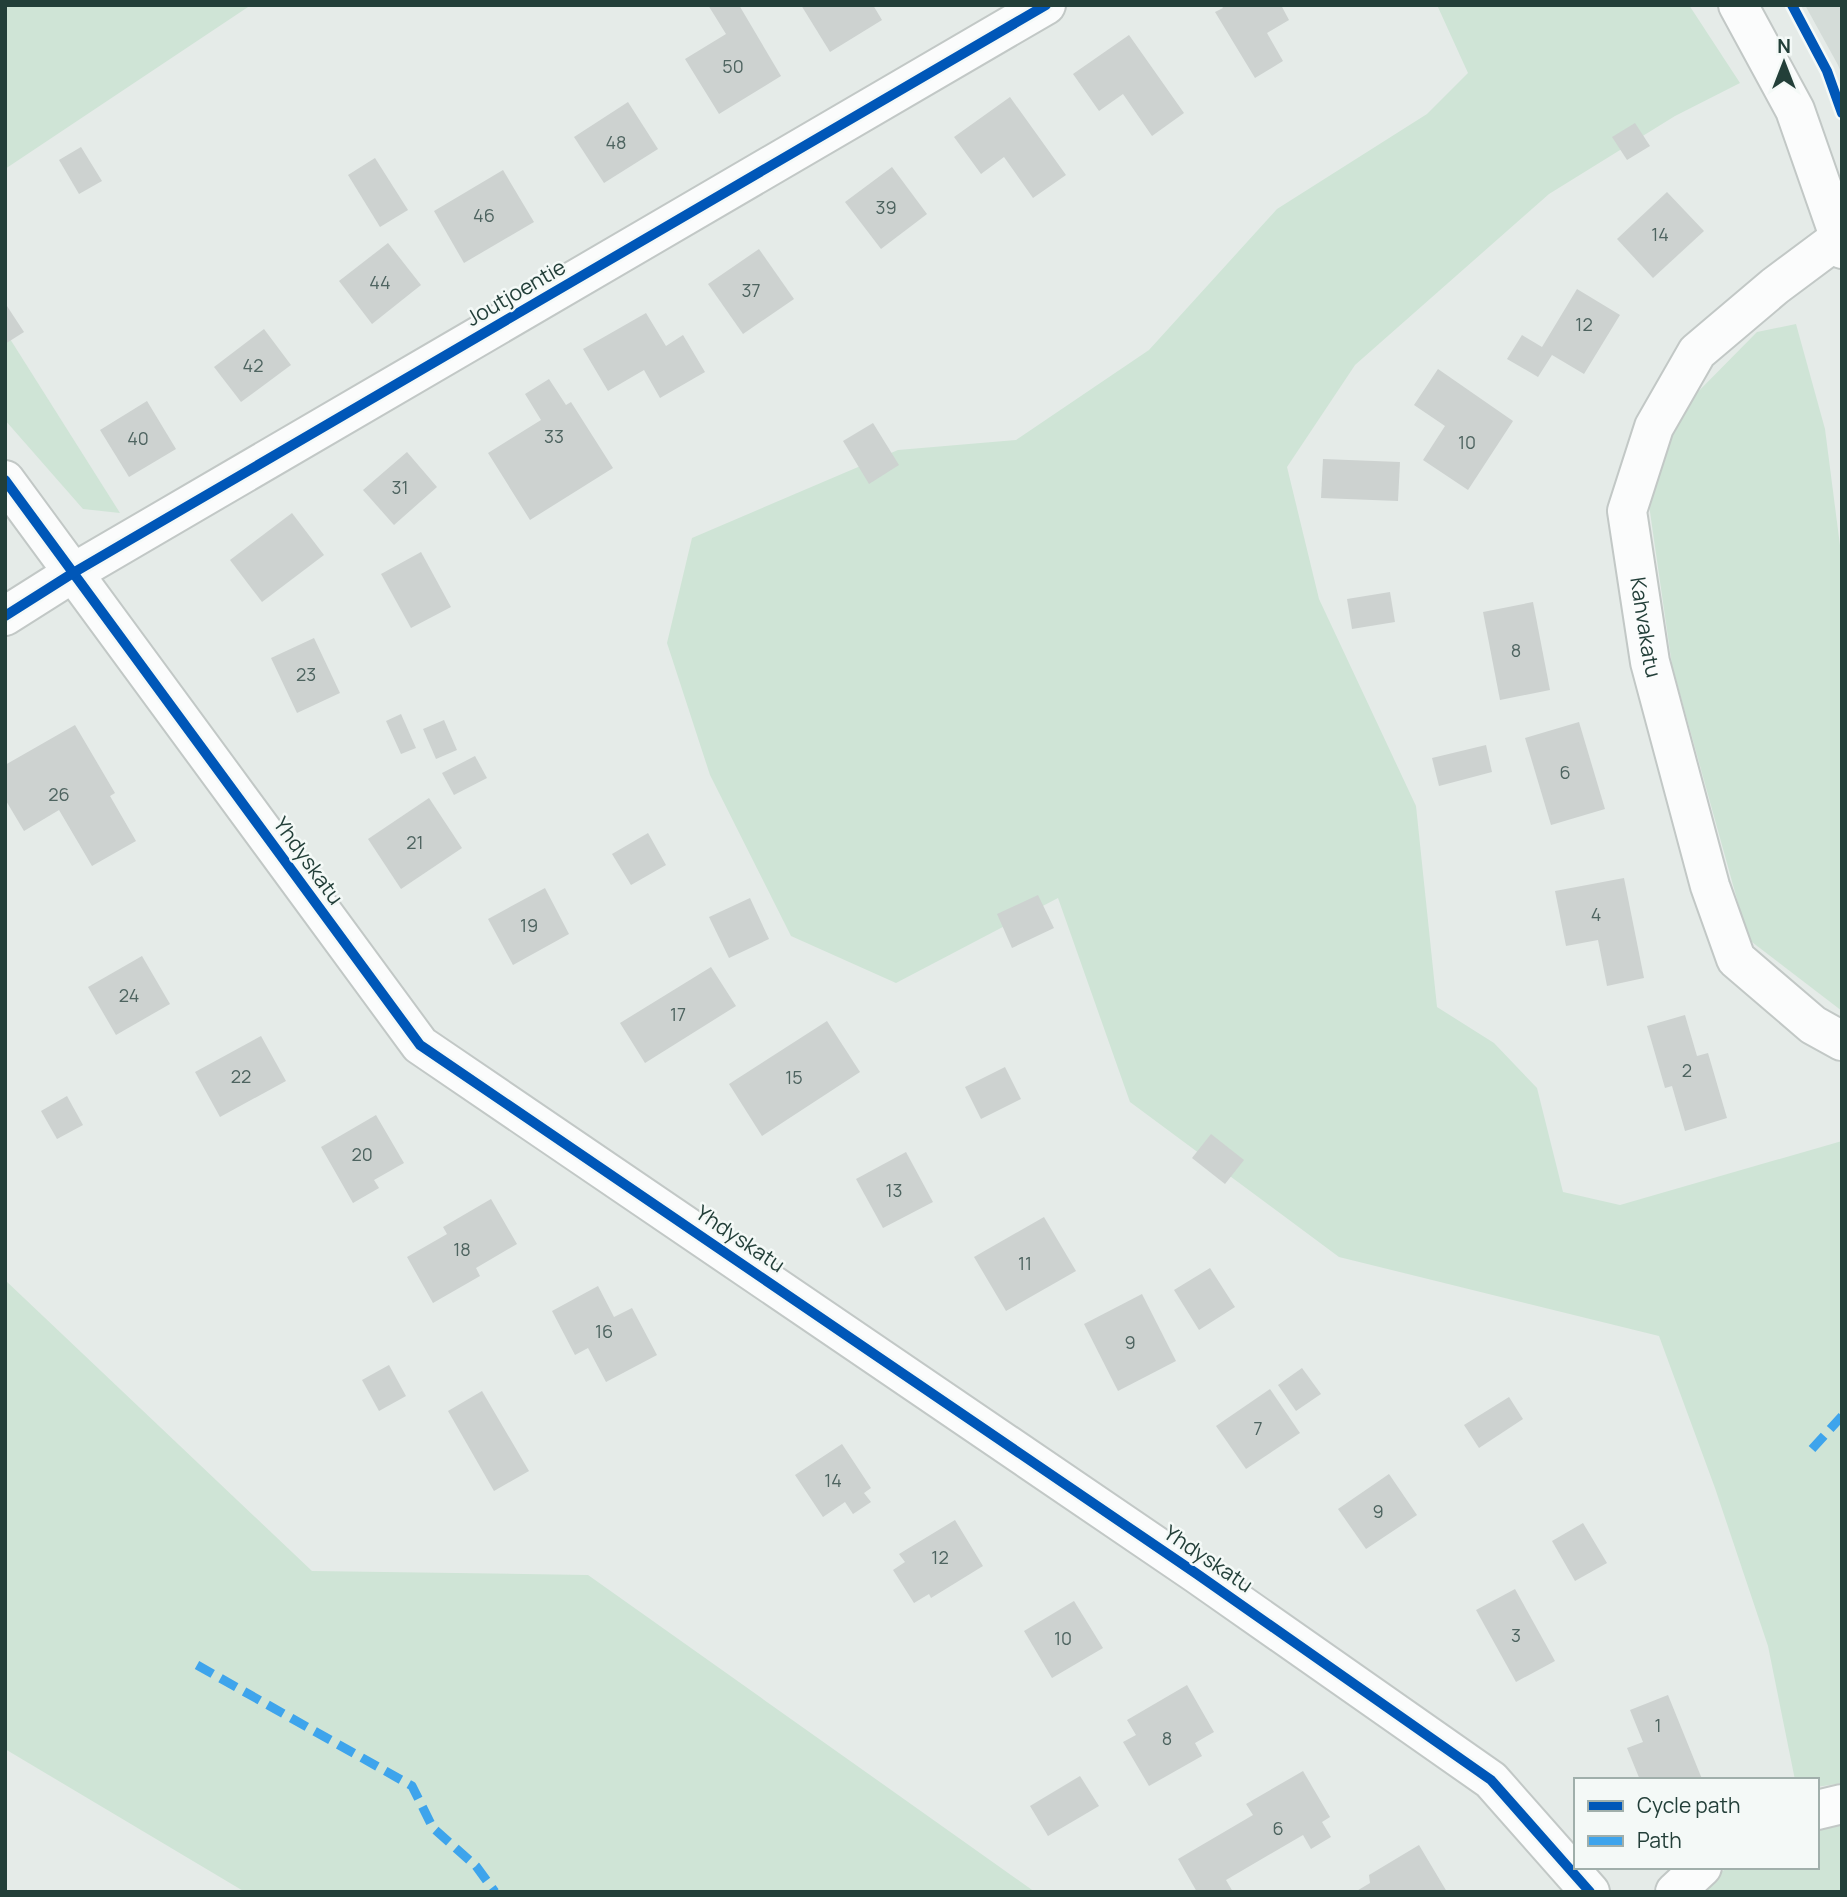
<svg xmlns="http://www.w3.org/2000/svg" width="1847" height="1897" font-family="Manrope,sans-serif">
<style>
.built{fill:#d4dcd8}
.green{fill:#cfe4d6}
.building{fill:#cdd2d0}
.lines{fill:none;stroke-linecap:round;stroke-linejoin:round}
.minor-casing{stroke:#c2c8c6;stroke-width:42}
.minor{stroke:#fbfcfc;stroke-width:38}
.quiet{stroke:#3ea4ec;stroke-width:9;stroke-dasharray:18 9;stroke-linecap:butt}
.cycleway-casing{stroke:#f4f9f7;stroke-width:15}
.cycleway{stroke:#0057b8;stroke-width:10}
.labels{text-anchor:middle;stroke-width:5;stroke-linejoin:round;paint-order:stroke}
.number-label{font-size:18px;fill:#4e6460}
.street-label{font-size:21px;fill:#233f39;stroke:#f4f9f7}
</style>
<rect width="100%" height="100%" fill="#e5ebe8"/>
<!-- built -->
<polygon class="built" points="1805,5 1842,5 1842,75 1838,65"/>
<!-- green -->
<g class="green">
<polygon points="5,5 251,5 5,169"/>
<polygon points="1437,5 1689,5 1740,83 1675,116 1549,194 1355,365 1287,467 1319,599 1416,806 1437,1007 1494,1043 1537,1088 1563,1192 1620,1205 1842,1141 1842,1783 1817,1787 1817,1780 1795,1780 1768,1646 1715,1488 1659,1336 1339,1257 1130,1102 1058,898 896,983 791,936 710,775 667,643 692,538 898,450 1016,440 1149,350 1277,209 1427,114 1468,73"/>
<polygon points="1796,324 1825,429 1842,561 1842,1011 1748,939 1672,665 1649,505 1680,410 1757,332"/>
<polygon points="5,331 120,513 83,509 5,420"/>
<polygon points="5,1280 312,1571 588,1575 1035,1892 245,1892 5,1749"/>
<polygon points="1842,1816 1842,1892 1697,1892 1716,1875 1729,1867 1817,1867 1817,1822"/>
</g>
<!-- building -->
<g class="building">
<polygon points="708,5 739,5 781,76 719,114 685,59 726,34"/>
<polygon points="801,5 873,5 882,20 830,52"/>
<polygon points="1221,5 1281,5 1289,20 1267,33 1283,61 1255,78 1215,12 1223,8"/>
<polygon points="1129,35 1184,113 1152,136 1123,94 1099,111 1073,74"/>
<polygon points="1010,97 1066,175 1033,198 1004,157 981,174 954,137"/>
<polygon points="628,102 658,149 604,183 574,137"/>
<polygon points="1635,123 1650,146 1627,160 1612,137"/>
<polygon points="81,147 102,181 79,194 59,160"/>
<polygon points="375,158 408,210 380,227 348,175"/>
<polygon points="892,167 927,214 881,249 845,202"/>
<polygon points="503,170 534,222 464,263 434,211"/>
<polygon points="1667,192 1704,231 1653,278 1617,239"/>
<polygon points="388,243 421,285 372,324 339,281"/>
<polygon points="759,249 794,299 743,334 708,284"/>
<polygon points="1577,289 1620,315 1584,374 1552,355 1538,377 1507,359 1522,335 1542,347"/>
<polygon points="5,303 24,332 5,344"/>
<polygon points="646,313 666,346 683,335 705,372 660,398 644,370 608,391 583,349"/>
<polygon points="264,329 291,365 241,402 214,367"/>
<polygon points="1438,369 1513,421 1468,490 1423,460 1445,426 1414,405"/>
<polygon points="549,379 566,405 571,402 613,468 530,520 488,453 541,420 525,394"/>
<polygon points="147,401 176,449 129,477 100,430"/>
<polygon points="873,423 899,465 869,484 843,441"/>
<polygon points="407,452 437,487 394,525 363,490"/>
<polygon points="1323,459 1400,462 1398,501 1321,498"/>
<polygon points="292,513 324,555 262,602 230,560"/>
<polygon points="421,552 451,607 411,628 381,574"/>
<polygon points="1390,592 1395,622 1352,629 1347,599"/>
<polygon points="1533,602 1550,690 1500,700 1483,612"/>
<polygon points="314,638 340,693 297,713 271,658"/>
<polygon points="401,714 416,748 401,754 386,721"/>
<polygon points="444,720 457,750 436,759 423,729"/>
<polygon points="1579,722 1605,809 1551,825 1525,738"/>
<polygon points="75,725 115,793 110,796 136,841 92,866 59,810 24,831 5,799 5,765"/>
<polygon points="1486,745 1492,772 1439,786 1432,758"/>
<polygon points="475,756 487,778 454,795 442,773"/>
<polygon points="429,798 462,848 401,889 368,839"/>
<polygon points="648,833 666,865 631,885 612,854"/>
<polygon points="1624,878 1644,978 1607,986 1598,940 1566,946 1555,891"/>
<polygon points="545,888 569,934 513,965 488,919"/>
<polygon points="1038,895 1054,928 1012,948 997,914"/>
<polygon points="750,898 769,939 729,958 709,917"/>
<polygon points="142,956 170,1004 116,1035 88,987"/>
<polygon points="711,967 736,1006 645,1063 620,1023"/>
<polygon points="1685,1015 1697,1056 1708,1053 1727,1118 1685,1131 1672,1086 1665,1088 1647,1026"/>
<polygon points="827,1021 860,1072 762,1136 729,1084"/>
<polygon points="261,1036 286,1081 220,1117 195,1072"/>
<polygon points="1005,1067 1021,1099 981,1119 965,1087"/>
<polygon points="67,1096 83,1125 57,1139 41,1111"/>
<polygon points="376,1115 404,1163 374,1180 379,1188 353,1203 321,1147"/>
<polygon points="1211,1134 1244,1160 1225,1184 1192,1158"/>
<polygon points="906,1152 933,1202 883,1228 856,1179"/>
<polygon points="491,1199 517,1244 476,1268 480,1276 433,1303 407,1257 447,1234 443,1227"/>
<polygon points="1044,1217 1076,1271 1006,1311 974,1257"/>
<polygon points="1210,1268 1235,1307 1199,1330 1174,1290"/>
<polygon points="598,1286 614,1317 632,1308 657,1355 606,1382 588,1348 575,1355 552,1311"/>
<polygon points="1142,1294 1176,1361 1118,1391 1084,1324"/>
<polygon points="389,1365 406,1396 379,1411 362,1380"/>
<polygon points="1302,1368 1321,1394 1296,1411 1278,1385"/>
<polygon points="1270,1389 1300,1433 1246,1469 1216,1426"/>
<polygon points="482,1391 529,1471 494,1491 448,1411"/>
<polygon points="1509,1397 1523,1419 1479,1448 1464,1425"/>
<polygon points="842,1444 871,1488 864,1493 871,1502 853,1514 845,1502 823,1517 795,1475"/>
<polygon points="1389,1474 1417,1515 1366,1549 1338,1509"/>
<polygon points="955,1520 983,1566 931,1598 929,1594 914,1603 893,1570 905,1562 899,1554"/>
<polygon points="1583,1523 1607,1563 1575,1581 1552,1541"/>
<polygon points="1515,1589 1555,1661 1516,1682 1476,1610"/>
<polygon points="1074,1601 1103,1648 1052,1678 1024,1631"/>
<polygon points="1187,1685 1214,1732 1195,1743 1202,1756 1149,1786 1123,1742 1136,1735 1127,1720"/>
<polygon points="1668,1695 1702,1779 1700,1780 1640,1780 1627,1748 1643,1742 1630,1710"/>
<polygon points="1303,1771 1330,1817 1322,1822 1331,1837 1311,1849 1303,1835 1226,1880 1233,1892 1197,1892 1178,1859 1253,1815 1246,1804"/>
<polygon points="1080,1776 1099,1806 1048,1836 1030,1806"/>
<polygon points="1419,1845 1447,1892 1355,1892 1370,1883 1369,1875"/>
</g>
<g class="lines">
<defs>
<g id="minor">
<polyline points="1738,5 1795,110 1839,236 1842,249"/>
<path id="s1" d="M1842,236l-67,50 -78,66 -43,75 -27,84 23,151 60,224 26,73 77,66 29,16"/>
<polyline points="5,480 420,1045 1197,1574 1491,1780 1590,1892"/>
<polyline points="5,616 73,573 1046,5"/>
<polyline points="1817,1810 1842,1804"/>
<polyline points="1675,1892 1702,1867"/>
</g>
</defs>
<!-- minor casing -->
<use href="#minor" class="minor-casing"/>
<!-- minor -->
<use href="#minor" class="minor"/>
<!-- quiet -->
<g class="quiet">
<polyline points="1812,1449 1842,1416"/>
<polyline points="197,1665 412,1786 433,1828 476,1866 495,1892"/>
</g>
<defs>
<g id="cycleway">
<polyline points="1792,5 1827,71 1842,113"/>
<polyline points="5,480 420,1045 1197,1574 1491,1780 1590,1892"/>
<polyline points="5,616 73,573 1046,5"/>
</g>
</defs>
<!-- cycleway casing -->
<use href="#cycleway" class="cycleway-casing"/>
<!-- cycleway -->
<use href="#cycleway" class="cycleway"/>
</g>
<g class="labels">
<!-- number labels -->
<g class="number-label">
<text x="733" y="73">50</text>
<text x="616" y="149">48</text>
<text x="886" y="214">39</text>
<text x="484" y="222">46</text>
<text x="1660" y="241">14</text>
<text x="380" y="289">44</text>
<text x="751" y="297">37</text>
<text x="1584" y="331">12</text>
<text x="253" y="372">42</text>
<text x="554" y="443">33</text>
<text x="138" y="445">40</text>
<text x="1467" y="449">10</text>
<text x="400" y="494">31</text>
<text x="1516" y="657">8</text>
<text x="306" y="681">23</text>
<text x="1565" y="779">6</text>
<text x="59" y="801">26</text>
<text x="415" y="849">21</text>
<text x="1596" y="921">4</text>
<text x="529" y="932">19</text>
<text x="129" y="1002">24</text>
<text x="678" y="1021">17</text>
<text x="1687" y="1077">2</text>
<text x="241" y="1083">22</text>
<text x="794" y="1084">15</text>
<text x="362" y="1161">20</text>
<text x="894" y="1197">13</text>
<text x="462" y="1256">18</text>
<text x="1025" y="1270">11</text>
<text x="604" y="1338">16</text>
<text x="1130" y="1349">9</text>
<text x="1258" y="1435">7</text>
<text x="833" y="1487">14</text>
<text x="1378" y="1518">9</text>
<text x="940" y="1564">12</text>
<text x="1516" y="1642">3</text>
<text x="1063" y="1645">10</text>
<text x="1658" y="1732">1</text>
<text x="1167" y="1745">8</text>
<text x="1278" y="1835">6</text>
</g>
<!-- street labels -->
<g class="street-label">
<text transform="translate(516 293) rotate(-30)" y="7">Joutjoentie</text>
<text dy="7" stroke="none"><textPath href="#s1" startOffset="478">Kahvakatu</textPath></text>
<text transform="translate(308 861) rotate(54)" y="7">Yhdyskatu</text>
<text transform="translate(740 1239) rotate(34)" y="7">Yhdyskatu</text>
<text transform="translate(1208 1559) rotate(34)" y="7">Yhdyskatu</text>
</g>
</g>
<!-- border -->
<rect width="1847" height="1897" fill="none" stroke="#233f39" stroke-width="14"/>
<!-- legend -->
<rect x="1574" y="1778" width="245" height="91" fill="#f4f9f7" stroke="#a0afab" stroke-width="2"/>
<rect x="1588" y="1801" width="35" height="10" fill="#0057b8" stroke="#a0afab" stroke-width="2"/>
<text x="1637" y="1813" font-size="21" fill="#233f39">Cycle path</text>
<rect x="1588" y="1836" width="35" height="10" fill="#3ea4ec" stroke="#a0afab" stroke-width="2"/>
<text x="1637" y="1848" font-size="21" fill="#233f39">Path</text>
<!-- north arrow -->
<g transform="translate(1784 63)" stroke="#f4f9f7" stroke-width="5" paint-order="stroke">
<path d="M0-5L12 26L0 18L-12 26Z" fill="#233f39"/>
<text y="-10" font-size="19" font-weight="bold" text-anchor="middle" fill="#233f39">N</text>
</g>
</svg>
